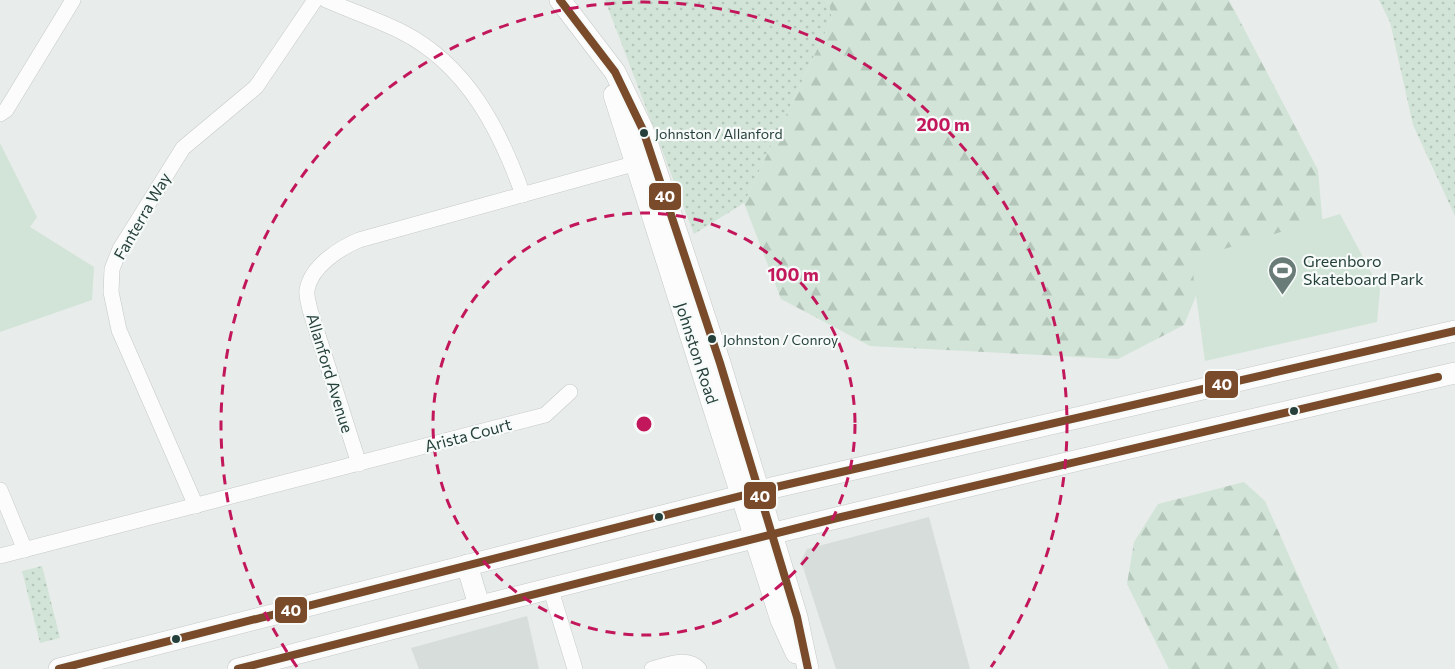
<svg xmlns="http://www.w3.org/2000/svg" width="1455" height="669" font-family="Commissioner,sans-serif">
<style>
.built{fill:#d6ddda}
.grass{fill:url(#grass-dots)}
.forest{fill:url(#forest-firs)}
.green{fill:#d2e4d8}
.lines{fill:none;stroke-linecap:round;stroke-linejoin:round}
.street-casing{stroke:#c5c9c7;stroke-width:16}
.secondary-casing{stroke:#c4c9c7;stroke-width:22}
.street{stroke:#fcfcfc;stroke-width:15}
.secondary{stroke:#fcfcfc;stroke-width:21}
.bus-1-casing{stroke:#f6faf9;stroke-width:12}
.bus-1{stroke:#7a4b2a;stroke-width:8}
.ring{fill:none;stroke:#c2185b;stroke-width:3;stroke-dasharray:10 8}
.bus-dot{fill:#25403a;stroke:#f6faf9;stroke-width:2}
.labels{text-anchor:middle;stroke-width:4.5;stroke-linejoin:round;paint-order:stroke}
.bus-label{font-size:14px;fill:#25403a;stroke:#f6faf9;text-anchor:start}
.street-label{font-size:16px;fill:#25403a;stroke:#f6faf9}
.poi-label{font-size:16px;fill:#25403a;stroke:#f6faf9;text-anchor:start}
.centre{fill:#c2185b;stroke:#f6faf9;stroke-width:3}
.ring-label{font-size:18px;text-anchor:middle;font-weight:bold;fill:#c2185b;stroke:#f6faf9;stroke-width:4.5;stroke-linejoin:round;paint-order:stroke}
.line-badge{stroke:#f6faf9;stroke-width:2}
.badge-label{font-size:16px;text-anchor:middle;font-weight:bold;fill:#fff}
</style>
<defs>
<pattern id="grass-dots" width="8" height="8" patternUnits="userSpaceOnUse" patternTransform="scale(1.5)"><rect width="8" height="8" fill="#d2e4d8"/><path d="M2 2h.1M6 6h.1" fill="none" stroke="#b4c5ba" stroke-width="1.8" stroke-linecap="round"/></pattern>
<pattern id="forest-firs" width="22" height="20" patternUnits="userSpaceOnUse" patternTransform="scale(1.5)"><rect width="22" height="20" fill="#d2e4d8"/><path d="M5 1l3.5 6h-7zM16 11l3.5 6h-7z" fill="#b4c5ba"/></pattern>
</defs>
<rect width="100%" height="100%" fill="#e8ecea"/>
<!-- built -->
<g class="built">
<polygon points="929,517 970,669 836,669 801,561 807,549"/>
<polygon points="527,616 539,669 419,669 411,648"/>
</g>
<!-- grass -->
<g class="grass">
<polygon points="605,0 828,0 832,18 744,203 694,234"/>
<polygon points="1379,0 1455,0 1455,216 1413,125 1390,22"/>
<polygon points="42,566 60,638 40,643 22,571"/>
</g>
<!-- forest -->
<g class="forest">
<polygon points="828,0 1229,0 1318,170 1324,238 1212,257 1184,325 1118,359 870,346 781,299 744,203 832,18"/>
<polygon points="1244,482 1265,501 1339,669 1169,669 1127,584 1134,542 1158,504"/>
</g>
<!-- green -->
<g class="green">
<polygon points="0,143 37,217 30,227 94,267 92,300 0,332"/>
<polygon points="1340,214 1380,289 1377,322 1205,361 1191,259"/>
</g>
<g class="lines">
<defs>
<g id="street">
<path d="M326,0c25,11 52,20 76,32 65,33 98,98 121,163"/>
<polyline points="0,114 6,110 73,0"/>
<path d="M359,464l-49,-154c-1,-6 -4,-14 -3,-20 4,-24 33,-42 52,-50l285,-79"/>
<polyline points="0,490 25,550"/>
<polyline points="196,506 119,330 111,292 112,269 120,249 183,148 256,87 315,0"/>
<polyline points="0,556 545,415 570,392"/>
<polyline points="550,587 575,669"/>
<path d="M652,669c15,-4 35,-13 47,0"/>
</g>
<g id="secondary">
<polyline points="560,0 615,72 643,130 720,363 797,617 808,669"/>
<polyline points="614,95 781,620 796,653"/>
<polyline points="467,565 479,605"/>
<polyline points="59,669 776,487 1455,331"/>
<path d="M238,669c404,-107 810,-203 1217,-296"/>
</g>
</defs>
<!-- street casing -->
<use href="#street" class="street-casing"/>
<!-- secondary casing -->
<use href="#secondary" class="secondary-casing"/>
<!-- street -->
<use href="#street" class="street"/>
<!-- secondary -->
<use href="#secondary" class="secondary"/>
<defs>
<g id="bus-1">
<polyline points="560,0 615,72 643,130 720,363 797,617 808,669"/>
<polyline points="59,669 776,487 1455,331"/>
<polyline points="238,669 837,518 1438,377"/>
</g>
</defs>
<!-- bus-1 casing -->
<use href="#bus-1" class="bus-1-casing"/>
<!-- bus-1 -->
<use href="#bus-1" class="bus-1"/>
</g>
<!-- distance rings -->
<g class="ring">
<circle cx="644" cy="424" r="211"/>
<path d="M297 667A423 423 0 1 1 991 667"/>
</g>
<!-- icons -->
<defs>
<symbol id="stadium-pin" viewBox="-11 -11 22 30"><path d="M0 17L-7.5 6A9.5 9.5 0 1 1 7.5 6Z" fill="#697c78" stroke="#f6faf9"/><path d="M0-5a6.5 5 0 1 0 0 10a6.5 5 0 1 0 0-10ZM-3.5-1.8h7v3.6h-7Z" fill="#fff"/></symbol>
</defs>
<g fill-rule="evenodd">
<use href="#stadium-pin" x="1266" y="254" width="33" height="45"/>
</g>
<!-- markers -->
<g class="bus-dot">
<circle cx="644" cy="133" r="5"/>
<circle cx="712" cy="339" r="5"/>
<circle cx="1294" cy="411" r="5"/>
<circle cx="659" cy="517" r="5"/>
<circle cx="176" cy="639" r="5"/>
</g>
<g class="labels">
<!-- bus labels -->
<g class="bus-label">
<text x="655" y="139">Johnston / Allanford</text>
<text x="723" y="345">Johnston / Conroy</text>
</g>
<!-- street labels -->
<g class="street-label">
<text transform="translate(142 216) rotate(-60)" y="6">Fanterra Way</text>
<text transform="translate(697 353) rotate(72)" y="6">Johnston Road</text>
<text transform="translate(330 373) rotate(73)" y="6">Allanford Avenue</text>
<text transform="translate(468 435) rotate(-15)" y="6">Arista Court</text>
</g>
<!-- poi labels -->
<g class="poi-label">
<text x="1303" y="267">Greenboro<tspan x="1303" dy="18">Skateboard Park</tspan></text>
</g>
</g>
<circle cx="644" cy="424" r="9" class="centre"/>
<g class="ring-label">
<text x="943" y="131">200 m</text>
<text x="793" y="281">100 m</text>
</g>
<g class="line-badge">
<rect x="648" y="182" width="34" height="29" rx="6" fill="#7a4b2a"/>
<rect x="1204" y="370" width="35" height="29" rx="6" fill="#7a4b2a"/>
<rect x="743" y="481" width="34" height="29" rx="6" fill="#7a4b2a"/>
<rect x="274" y="596" width="34" height="28" rx="6" fill="#7a4b2a"/>
</g>
<g class="badge-label">
<text x="665" y="202">40</text>
<text x="1222" y="390">40</text>
<text x="760" y="502">40</text>
<text x="291" y="616">40</text>
</g>
</svg>
